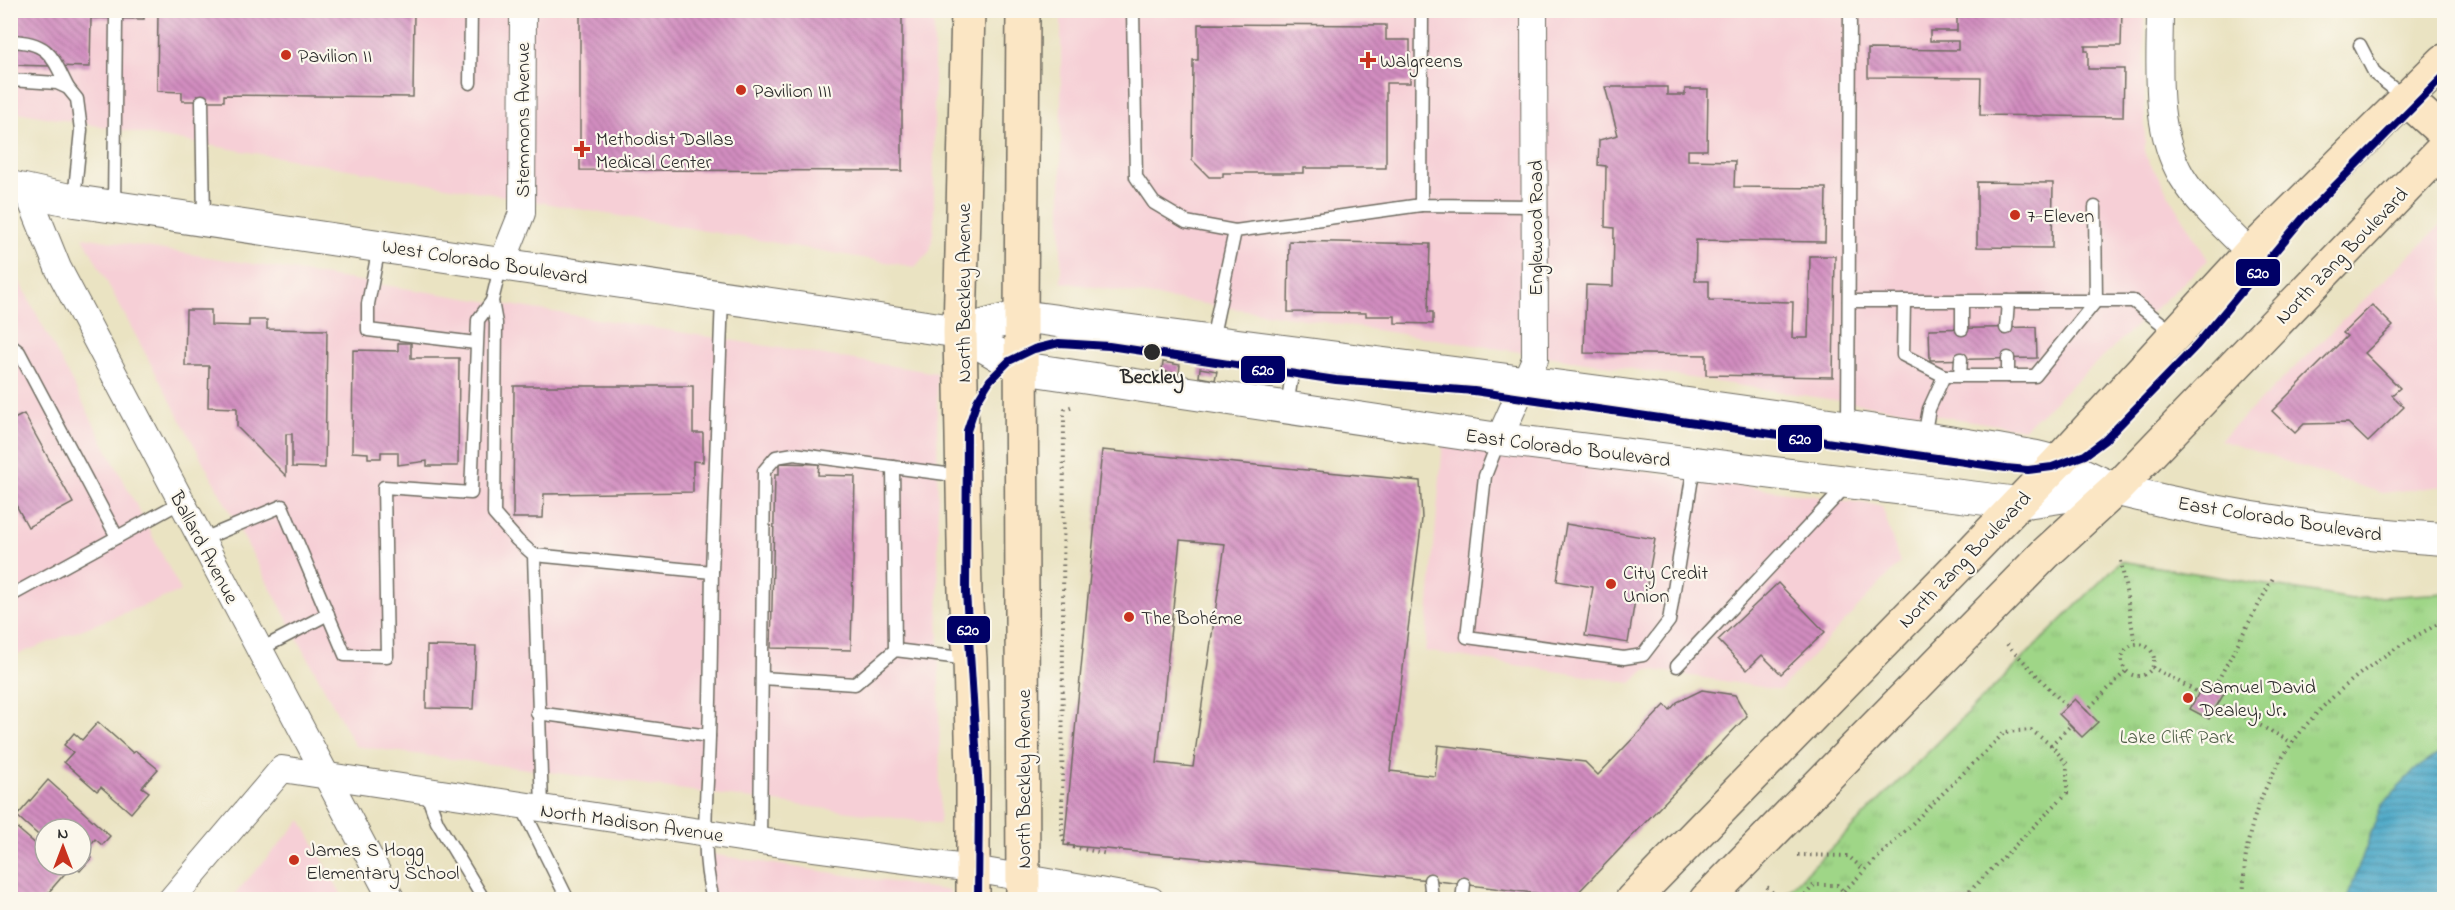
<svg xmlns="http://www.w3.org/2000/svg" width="2455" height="910" font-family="'Indie Flower',sans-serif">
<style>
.built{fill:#f6cfd6}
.grass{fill:url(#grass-tufts);stroke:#658059;stroke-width:1.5}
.water{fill:url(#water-rules);stroke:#3a6979;stroke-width:1.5}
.building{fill:url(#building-back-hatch);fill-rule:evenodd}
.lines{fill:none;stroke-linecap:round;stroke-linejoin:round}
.service-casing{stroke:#6e6b60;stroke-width:15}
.minor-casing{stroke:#6e6b60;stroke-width:28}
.tertiary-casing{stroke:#6e6b60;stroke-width:34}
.secondary-casing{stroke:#6e6b60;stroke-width:36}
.path{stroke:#6e6b60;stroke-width:4;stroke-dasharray:1.5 4.5;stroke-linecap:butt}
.service{stroke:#fff;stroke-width:12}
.minor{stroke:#fff;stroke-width:26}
.tertiary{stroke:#fff;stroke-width:32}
.secondary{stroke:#fbe6c4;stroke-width:33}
.tram-1-casing{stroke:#fbf7ec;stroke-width:12}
.tram-1{stroke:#006;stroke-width:8}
.poi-dot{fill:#c8321e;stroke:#fbf7ec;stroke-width:2}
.stop-dot{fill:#2b2b2b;stroke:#fbf7ec;stroke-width:2}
.labels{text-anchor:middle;stroke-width:4.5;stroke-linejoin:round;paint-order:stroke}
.poi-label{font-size:20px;fill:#2b2b2b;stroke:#fbf7ec;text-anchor:start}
.street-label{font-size:20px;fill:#2b2b2b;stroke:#fbf7ec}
.stop-label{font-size:20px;font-weight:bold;fill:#2b2b2b;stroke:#fbf7ec}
.park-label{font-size:20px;fill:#4e5e47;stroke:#fbf7ec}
.line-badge{stroke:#fbf7ec;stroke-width:2}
.badge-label{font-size:16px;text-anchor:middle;font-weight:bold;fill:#fff}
</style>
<defs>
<pattern id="grass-tufts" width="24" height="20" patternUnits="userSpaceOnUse" patternTransform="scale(1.5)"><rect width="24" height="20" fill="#9fd687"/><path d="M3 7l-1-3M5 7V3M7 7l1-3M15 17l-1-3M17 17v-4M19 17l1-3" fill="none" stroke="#89b875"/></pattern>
<pattern id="water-rules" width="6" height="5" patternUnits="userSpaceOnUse" patternTransform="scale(1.5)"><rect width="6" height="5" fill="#48a7c7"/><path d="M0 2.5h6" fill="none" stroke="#3c88a2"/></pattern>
<pattern id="building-back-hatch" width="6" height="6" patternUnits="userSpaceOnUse" patternTransform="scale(1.5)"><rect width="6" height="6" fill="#d28dc0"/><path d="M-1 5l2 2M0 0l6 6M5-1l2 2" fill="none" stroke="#ab739c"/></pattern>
</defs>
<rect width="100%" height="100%" fill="#fbf7ec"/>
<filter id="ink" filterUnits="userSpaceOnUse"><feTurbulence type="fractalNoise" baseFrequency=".0167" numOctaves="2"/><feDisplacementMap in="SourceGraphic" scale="12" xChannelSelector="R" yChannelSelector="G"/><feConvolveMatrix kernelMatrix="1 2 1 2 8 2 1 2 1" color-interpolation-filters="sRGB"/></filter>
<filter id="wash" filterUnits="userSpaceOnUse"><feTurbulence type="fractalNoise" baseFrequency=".008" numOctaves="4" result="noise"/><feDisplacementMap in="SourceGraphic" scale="24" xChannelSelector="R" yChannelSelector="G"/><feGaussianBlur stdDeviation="1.35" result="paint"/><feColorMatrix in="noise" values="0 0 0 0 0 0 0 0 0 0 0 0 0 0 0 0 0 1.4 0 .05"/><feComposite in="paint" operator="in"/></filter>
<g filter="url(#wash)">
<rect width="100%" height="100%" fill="#eae3c2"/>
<!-- built -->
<g class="built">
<polygon points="10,11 934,11 934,230 930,251 915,267 11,111"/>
<polygon points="1061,11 2144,11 2145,155 2208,260 2024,429 1061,282"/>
<polygon points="2444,222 2444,486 2382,493 2220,440"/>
<polygon points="83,237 937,373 940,824 355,746"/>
<polygon points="10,263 181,591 11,657 10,657"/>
<polygon points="1443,442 1882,506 1900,563 1780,690 1647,669 1631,683 1425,651"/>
<polygon points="301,820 344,899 230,899"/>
<polygon points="697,852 950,891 950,899 713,899"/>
</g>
<!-- grass -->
<polygon class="grass" points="2121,561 2352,599 2444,593 2444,899 1779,900"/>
<!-- water -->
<polygon class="water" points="2444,750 2444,899 2347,899 2381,806 2416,769"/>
<g id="blocks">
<!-- building -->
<g class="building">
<polygon points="10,10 144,10 144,19 91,18 90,67 10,65"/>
<polygon points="158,10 414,10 413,97 224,95 224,101 182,101 182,92 157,91"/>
<polygon points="580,10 902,10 902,171 580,170"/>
<polygon points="1983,10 2122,10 2121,46 2085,46 2085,51 2088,51 2088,69 2124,69 2123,117 1980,115 1981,78 1868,77 1868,49 1958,50 1958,41 1930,41 1930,31 1957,31 1957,15 1983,15"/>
<polygon points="1198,24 1386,25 1386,40 1410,40 1410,83 1386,83 1386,168 1304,168 1304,173 1223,173 1223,177 1209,177 1192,160 1193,60 1198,60"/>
<polygon points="1605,87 1667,87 1667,95 1685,95 1685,89 1708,89 1707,150 1688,150 1688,160 1735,161 1734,187 1826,188 1825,242 1696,240 1695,281 1709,281 1709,300 1793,302 1792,338 1808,338 1810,256 1835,256 1833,377 1706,375 1706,355 1584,353 1586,285 1613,286 1614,228 1605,227 1606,166 1598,165 1599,140 1618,135"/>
<polygon points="1977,182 2053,183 2052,248 1977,247"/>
<polygon points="1289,241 1430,244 1428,312 1433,312 1433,324 1395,323 1395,316 1366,316 1366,313 1288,312"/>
<polygon points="2372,305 2393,326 2365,353 2400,388 2392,395 2404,407 2368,442 2348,423 2304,424 2295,433 2272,411 2347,336 2343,333"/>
<polygon points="186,310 211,310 211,325 249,326 249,320 267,320 267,329 327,330 325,468 292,467 292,434 286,434 286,476 237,427 237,408 208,407 209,366 185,366"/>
<polygon points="2036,327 2037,358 1930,360 1929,329"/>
<polygon points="398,343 411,343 411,358 459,358 458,466 427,466 427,461 398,465 398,452 381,452 381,458 368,458 368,453 352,452 353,350 398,351"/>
<polygon points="1163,362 1180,365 1179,374 1162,371"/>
<polygon points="1200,368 1217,371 1215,380 1199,377"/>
<polygon points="514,386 693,386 693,433 703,433 703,462 693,461 693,492 544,494 543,518 513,518"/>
<polygon points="24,414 73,503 28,527 10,494 10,421"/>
<path d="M1102,450l318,31 2,38 -32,252 45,5 3,-31 147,17 13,13 67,-70 5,5 7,-8 25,-12 33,5 12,21 -174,182 -143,-18 -366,-35zM1180,540l45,4 -32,223 -36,-4z"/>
<polygon points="779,463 819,464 818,475 855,476 851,650 771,648 775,474 779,474"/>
<polygon points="1566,524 1655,539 1645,596 1636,594 1628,643 1585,636 1593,587 1557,581"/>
<polygon points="1778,583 1825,632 1781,674 1762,655 1747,670 1718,640"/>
<polygon points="427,646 476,647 473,709 426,708"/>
<polygon points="2205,681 2225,692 2209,719 2190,709"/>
<polygon points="2075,699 2098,722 2082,737 2059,714"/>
<polygon points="98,722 133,753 136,751 158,769 142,787 149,792 131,813 101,787 97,791 64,762 73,752 64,745 74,733 82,740"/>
<polygon points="48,780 110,836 102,845 95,839 85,852 91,858 80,871 72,865 81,865 81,829 45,829 45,841 17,816"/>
<polygon points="10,822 45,852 45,865 59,865 67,871 42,900 13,900 10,897"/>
</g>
</g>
</g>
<g filter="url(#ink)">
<use href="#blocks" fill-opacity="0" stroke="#6e6b60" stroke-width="1.5"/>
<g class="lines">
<defs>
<g id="service">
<polyline points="1133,10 1136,177 1154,203 1186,222 1235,231"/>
<polyline points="1422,10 1421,205 1535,206"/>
<path d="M10,41c40,1 42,16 58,47"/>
<polyline points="2360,45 2375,74 2404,97"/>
<polyline points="10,80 57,83 68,88 77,99 81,130 74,200"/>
<polyline points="470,83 471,10"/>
<polyline points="202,101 204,219"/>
<polyline points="114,206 116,19"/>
<polyline points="379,247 368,304 368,330 476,343"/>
<polyline points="501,264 492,301 496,323 494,514 517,540 534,555 542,808"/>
<polyline points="1849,301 2133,301 2175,334"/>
<polyline points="1904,301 1903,355 1944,376"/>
<polyline points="1962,301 1962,329"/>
<polyline points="2006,328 2008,301"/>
<polyline points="1212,340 1235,231 1421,205"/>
<polyline points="10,345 19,352 117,537"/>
<polyline points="1960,376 1961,359"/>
<polyline points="2008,376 2008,358"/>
<polyline points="1287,407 1295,354"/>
<polyline points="1848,426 1850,10"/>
<polyline points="1924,437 1929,409 1944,376 2035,376 2096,301 2095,207"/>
<polyline points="1499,440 1485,476 1467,637 1624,658 1643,655 1669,621 1694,465"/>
<polyline points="893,467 895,650"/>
<polyline points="201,540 282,506 345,655 387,656 384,487 471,493 478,320 492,301"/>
<path d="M534,555l178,17c-1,54 -1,109 -3,164 -1,55 -10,110 4,164"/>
<polyline points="712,572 722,297"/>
<polyline points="10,596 181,502"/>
<polyline points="259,650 328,614"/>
<polyline points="1677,666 1847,485"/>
<polyline points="762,678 855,684 895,650 969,659"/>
<polyline points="537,713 709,736"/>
<polyline points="426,791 437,822 484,900"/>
<polyline points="522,807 568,900"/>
<polyline points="760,841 764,471 776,457 794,454 961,476"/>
<polyline points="1430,880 1432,900"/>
<polyline points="1462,900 1464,884"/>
</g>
<g id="minor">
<path d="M2160,10c0,56 -7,118 22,167 17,28 45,52 68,76"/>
<polyline points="27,191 58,268 392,900"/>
<polyline points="502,263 522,213 523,10"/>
<polyline points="1499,439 1535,359 1534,10"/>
<polyline points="171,900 282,769 760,841 973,869 1151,900"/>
</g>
<g id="tertiary">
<path d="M10,187l64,14 886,131 61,-16c324,45 648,81 971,133 22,4 49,7 70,16 20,8 39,20 60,26 105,26 214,42 322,48"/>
<polyline points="960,332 1021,368 1499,439 2018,503 2115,489"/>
</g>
<g id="secondary">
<polyline points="968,10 960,332 965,593 970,659 973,772 973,900"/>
<polyline points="2405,98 2444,133"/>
<polyline points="1023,900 1021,316 1023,10"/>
<polyline points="1632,900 1961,563 2057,463 2250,253 2444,61"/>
<polyline points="1706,900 2046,553 2116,489 2444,148"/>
</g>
</defs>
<!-- service casing -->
<use href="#service" class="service-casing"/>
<!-- minor casing -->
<use href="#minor" class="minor-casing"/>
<!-- tertiary casing -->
<use href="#tertiary" class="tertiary-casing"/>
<!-- secondary casing -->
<use href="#secondary" class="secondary-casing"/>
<!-- path -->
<g class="path">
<polyline points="1071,407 1065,409 1064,415 1062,833 1064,842 1072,847 1108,854"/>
<polyline points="2121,561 2135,644"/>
<polyline points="2007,644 2067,707"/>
<circle cx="2138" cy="660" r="16"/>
<polyline points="2152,667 2199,693"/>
<polyline points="2215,686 2274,576"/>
<polyline points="2218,703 2291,742"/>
<polyline points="2086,711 2126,671"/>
<polyline points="1798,855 1848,856 1864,870"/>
<polyline points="1767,887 1780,900"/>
<polyline points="1844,891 2005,732 2031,730 2051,745"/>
<polyline points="1801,900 1814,885 1837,885 1852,900"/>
<polyline points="1961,900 2067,793 2067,764 2051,745 2070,726"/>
<path d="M2244,900c-6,-132 91,-224 200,-279"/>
</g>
<!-- service -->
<use href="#service" class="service"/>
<!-- minor -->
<use href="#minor" class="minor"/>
<!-- tertiary -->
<use href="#tertiary" class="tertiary"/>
<!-- secondary -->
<use href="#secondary" class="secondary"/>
<defs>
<polyline id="tram-1" points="978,900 979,792 966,592 967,431 977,401 990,380 1009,361 1034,349 1059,343 1109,346 1336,380 1474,391 2006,468 2028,470 2052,467 2085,455 2105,440 2197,345 2303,218 2444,76"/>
</defs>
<!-- tram-1 casing -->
<use href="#tram-1" class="tram-1-casing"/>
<!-- tram-1 -->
<use href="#tram-1" class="tram-1"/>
</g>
</g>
<!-- markers -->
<g class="poi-dot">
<circle cx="286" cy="55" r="6"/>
<path d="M1365 51h6v6h6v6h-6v6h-6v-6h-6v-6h6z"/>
<circle cx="741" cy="90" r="6"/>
<path d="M579 140h6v6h6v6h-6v6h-6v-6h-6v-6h6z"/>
<circle cx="2015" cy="215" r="6"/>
<circle cx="1611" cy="584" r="6"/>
<circle cx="1129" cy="617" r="6"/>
<circle cx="2188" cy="698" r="6"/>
<circle cx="294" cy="860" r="6"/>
</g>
<circle class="stop-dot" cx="1152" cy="352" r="9"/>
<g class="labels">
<!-- poi labels -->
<g class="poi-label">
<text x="298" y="62">Pavilion II</text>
<text x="1380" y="67">Walgreens</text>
<text x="753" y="97">Pavilion III</text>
<text x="596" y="145">Methodist Dallas<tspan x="596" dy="23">Medical Center</tspan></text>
<text x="2027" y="222">7-Eleven</text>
<text x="1623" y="579">City Credit<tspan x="1623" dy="23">Union</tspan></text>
<text x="1141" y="624">The Bohéme</text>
<text x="2200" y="693">Samuel David<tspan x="2200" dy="23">Dealey, Jr.</tspan></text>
<text x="306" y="856">James S Hogg<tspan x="306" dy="23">Elementary School</tspan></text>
</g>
<!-- street labels -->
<g class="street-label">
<text transform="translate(522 120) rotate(-90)" y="7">Stemmons Avenue</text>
<text transform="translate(1535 228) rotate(-90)" y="7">Englewood Road</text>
<text transform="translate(2341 255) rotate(-46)" y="7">North Zang Boulevard</text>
<text transform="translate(485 261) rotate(9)" y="7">West Colorado Boulevard</text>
<text transform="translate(963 293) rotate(-90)" y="7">North Beckley Avenue</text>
<text transform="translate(1568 447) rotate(7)" y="7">East Colorado Boulevard</text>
<text transform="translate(2280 518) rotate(9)" y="7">East Colorado Boulevard</text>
<text transform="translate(205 547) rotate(62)" y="7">Ballard Avenue</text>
<text transform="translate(1964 559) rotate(-46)" y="7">North Zang Boulevard</text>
<text transform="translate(1023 779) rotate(-90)" y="7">North Beckley Avenue</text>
<text transform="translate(632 822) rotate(8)" y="7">North Madison Avenue</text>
</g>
<!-- stop labels -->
<g class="stop-label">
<text x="1152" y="383">Beckley</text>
</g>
<!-- park labels -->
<g class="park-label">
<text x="2177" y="743">Lake Cliff Park</text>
</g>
</g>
<g class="line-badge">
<rect x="2235" y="258" width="46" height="29" rx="6" fill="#006"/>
<rect x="1240" y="355" width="46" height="29" rx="6" fill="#006"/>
<rect x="1777" y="424" width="46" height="29" rx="6" fill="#006"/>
<rect x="946" y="615" width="45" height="29" rx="6" fill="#006"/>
</g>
<g class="badge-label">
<text x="2258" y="278">620</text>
<text x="1263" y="375">620</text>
<text x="1800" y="444">620</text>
<text x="968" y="635">620</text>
</g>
<!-- margin -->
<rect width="2455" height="910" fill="none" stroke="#fbf7ec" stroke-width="36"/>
<!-- north arrow -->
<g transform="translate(63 847)"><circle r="28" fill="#fbf7ec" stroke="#a8a59f" stroke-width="1.5"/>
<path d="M0-4.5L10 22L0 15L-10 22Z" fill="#c8321e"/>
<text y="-9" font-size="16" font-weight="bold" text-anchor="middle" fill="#2b2b2b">N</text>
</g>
</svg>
